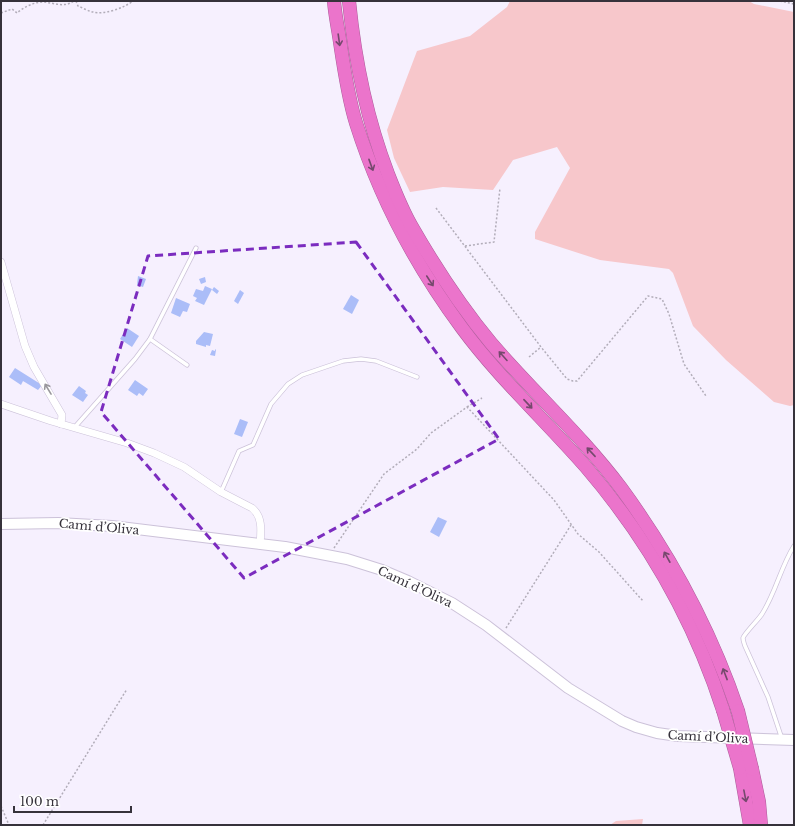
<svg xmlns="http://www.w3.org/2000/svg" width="795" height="826" font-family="'Libre Baskerville',serif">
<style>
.green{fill:#f7c7cb}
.building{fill:#abbdf8}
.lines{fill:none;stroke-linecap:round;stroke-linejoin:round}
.lane-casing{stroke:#ccc2d9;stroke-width:5}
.street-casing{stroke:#ccc2d9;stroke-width:8}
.secondary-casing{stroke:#ccc2d9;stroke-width:12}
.highway-casing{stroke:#ac5d99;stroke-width:14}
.path{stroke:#b2adb9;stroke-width:1.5;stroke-dasharray:2 2;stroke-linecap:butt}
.lane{stroke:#fff;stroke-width:3.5}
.street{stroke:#fff;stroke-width:7}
.secondary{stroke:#fff;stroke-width:10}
.highway{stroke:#eb74cb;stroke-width:13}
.highway-bridge-casing{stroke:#ac5d99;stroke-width:14;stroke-linecap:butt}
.highway-bridge{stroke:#eb74cb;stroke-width:13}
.oneway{stroke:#75496d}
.oneway2{stroke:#9a989d}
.marked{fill:none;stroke:#7b2cbf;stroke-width:3;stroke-dasharray:8 5;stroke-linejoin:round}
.labels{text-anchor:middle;stroke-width:3.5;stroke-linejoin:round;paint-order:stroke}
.street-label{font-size:12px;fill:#36323b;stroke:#fff}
</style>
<rect width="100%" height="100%" fill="#f6f0fe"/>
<!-- green -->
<g class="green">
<polygon points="510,1 749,1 754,4 794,12 794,405 790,406 774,402 726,360 693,326 673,273 669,269 600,260 535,239 535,232 570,168 557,147 513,160 493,190 443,187 410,192 394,158 387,130 417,51 470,36 507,7"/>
<polygon points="643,819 642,825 610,825 616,821"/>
</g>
<!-- building -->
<g class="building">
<polygon points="138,276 146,279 143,287 137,285"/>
<polygon points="205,277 206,282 201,284 199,279"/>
<polygon points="205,286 212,289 204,305 195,301 197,298 193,296 196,289 203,291"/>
<polygon points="214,287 219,291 217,294 212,290"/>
<polygon points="240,290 244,293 238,304 234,301"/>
<polygon points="351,295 359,300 352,314 343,309"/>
<polygon points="176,298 190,304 187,312 183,311 180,317 171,313"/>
<polygon points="127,328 139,336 132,347 120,339"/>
<polygon points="204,332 213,334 210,346 206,345 206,347 196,344 196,341"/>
<polygon points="215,349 216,350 215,356 210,355 212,350 215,351"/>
<polygon points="15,368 42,385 38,390 23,381 21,385 9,377"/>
<polygon points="135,380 148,389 143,396 139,393 137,396 128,390"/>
<polygon points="79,386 86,391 85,393 88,395 83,402 72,395"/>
<polygon points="240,419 248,422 242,437 234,434"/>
<polygon points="438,517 447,521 439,537 430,532"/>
</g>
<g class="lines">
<defs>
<g id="lane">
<polyline points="150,339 187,365"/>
<polyline points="74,428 135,359 150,339 196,248"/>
<polyline points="221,492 239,451 253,445 271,404 288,384 302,375 343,361 361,359 376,361 417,377"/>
<path d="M782,739l-14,-42 -23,-51c-1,-3 -2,-5 -2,-8 1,-4 16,-19 19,-24 14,-22 19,-48 32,-68"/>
</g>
<g id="street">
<polyline points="1,262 25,346 34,367 62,415 61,424"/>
<path d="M1,404l50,17 76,22 27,10 30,14 37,25 31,16c11,9 9,23 8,37"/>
</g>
<polyline id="secondary" points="1,524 58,523 112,526 285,547 347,559 382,570 408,581 452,603 486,625 568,688 622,721 636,727 657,733 678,736 794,740"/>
<g id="highway">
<path d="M334,1c1,14 4,27 6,41 4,27 8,55 16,81 23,73 60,143 106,205 37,50 83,92 124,139 61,71 108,153 137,243"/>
<path d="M349,1c6,61 17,116 39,173 7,18 14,36 24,53 23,40 49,80 79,116 42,49 91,93 130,145 49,67 90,143 117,223"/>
<polyline points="740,768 750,825"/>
<polyline points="752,769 759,802 761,825"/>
</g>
</defs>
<!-- lane casing -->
<use href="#lane" class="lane-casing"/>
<!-- street casing -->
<use href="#street" class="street-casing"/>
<!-- secondary casing -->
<use href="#secondary" class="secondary-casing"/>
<!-- highway casing -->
<use href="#highway" class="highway-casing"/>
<!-- path -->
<g class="path">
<path d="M76,1l2,5c5,2 10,5 15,6 11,3 31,-4 40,-11"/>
<polyline points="780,1 794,4"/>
<path d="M1,13l11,-4 5,4c7,-6 17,-11 26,-11 12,1 21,6 31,-1"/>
<polyline points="436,208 541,347 567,379 573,381 577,381 648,296 662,299 669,314 684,364 706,396"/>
<polyline points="465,246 494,242 500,188"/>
<polyline points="529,357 541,347"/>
<polyline points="467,407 482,398"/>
<polyline points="334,548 384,474 417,449 431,433 467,407 554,500 578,534 599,552 643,601"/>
<polyline points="506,628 571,525"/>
<polyline points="1,806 9,825"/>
<polyline points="43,825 127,689"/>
</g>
<!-- lane -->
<use href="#lane" class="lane"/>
<!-- street -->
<use href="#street" class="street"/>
<!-- secondary -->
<use href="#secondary" class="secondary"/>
<!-- highway -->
<use href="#highway" class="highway"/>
<defs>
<g id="highway-bridge">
<polyline points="723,710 740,768"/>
<polyline points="738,711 752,769"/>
</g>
</defs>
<!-- highway-bridge casing -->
<use href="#highway-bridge" class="highway-bridge-casing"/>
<!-- highway-bridge -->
<use href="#highway-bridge" class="highway-bridge"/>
</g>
<!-- one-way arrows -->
<defs><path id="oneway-shaft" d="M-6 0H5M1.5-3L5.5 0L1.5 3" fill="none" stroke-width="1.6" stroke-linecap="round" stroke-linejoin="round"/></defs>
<g class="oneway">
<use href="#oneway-shaft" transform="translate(339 40) rotate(82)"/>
<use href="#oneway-shaft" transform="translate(371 165) rotate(70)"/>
<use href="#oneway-shaft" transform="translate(430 281) rotate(57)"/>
<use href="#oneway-shaft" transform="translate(503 356) rotate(-132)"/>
<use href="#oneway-shaft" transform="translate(528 404) rotate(47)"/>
<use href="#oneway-shaft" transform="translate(591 452) rotate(-133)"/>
<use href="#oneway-shaft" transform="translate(667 557) rotate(-119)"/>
<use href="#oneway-shaft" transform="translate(725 674) rotate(-111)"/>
<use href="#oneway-shaft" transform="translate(745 796) rotate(79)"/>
</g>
<use class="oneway2" href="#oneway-shaft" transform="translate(48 389) rotate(-121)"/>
<!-- marked area -->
<path class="marked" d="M356,242l143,197 -255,139 -143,-166 47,-156z"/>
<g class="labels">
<!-- street labels -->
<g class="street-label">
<text transform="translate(99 527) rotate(5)" y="4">Camí d’Oliva</text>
<text transform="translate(415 587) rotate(25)" y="4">Camí d’Oliva</text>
<text transform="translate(708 737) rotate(3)" y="4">Camí d’Oliva</text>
</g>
</g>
<!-- border -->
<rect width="795" height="826" fill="none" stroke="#36323b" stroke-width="4"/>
<!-- scale -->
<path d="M14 806v6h117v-6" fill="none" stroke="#36323b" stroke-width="2"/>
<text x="20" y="806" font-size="12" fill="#36323b" stroke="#ffffff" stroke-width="3" paint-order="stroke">100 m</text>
</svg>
